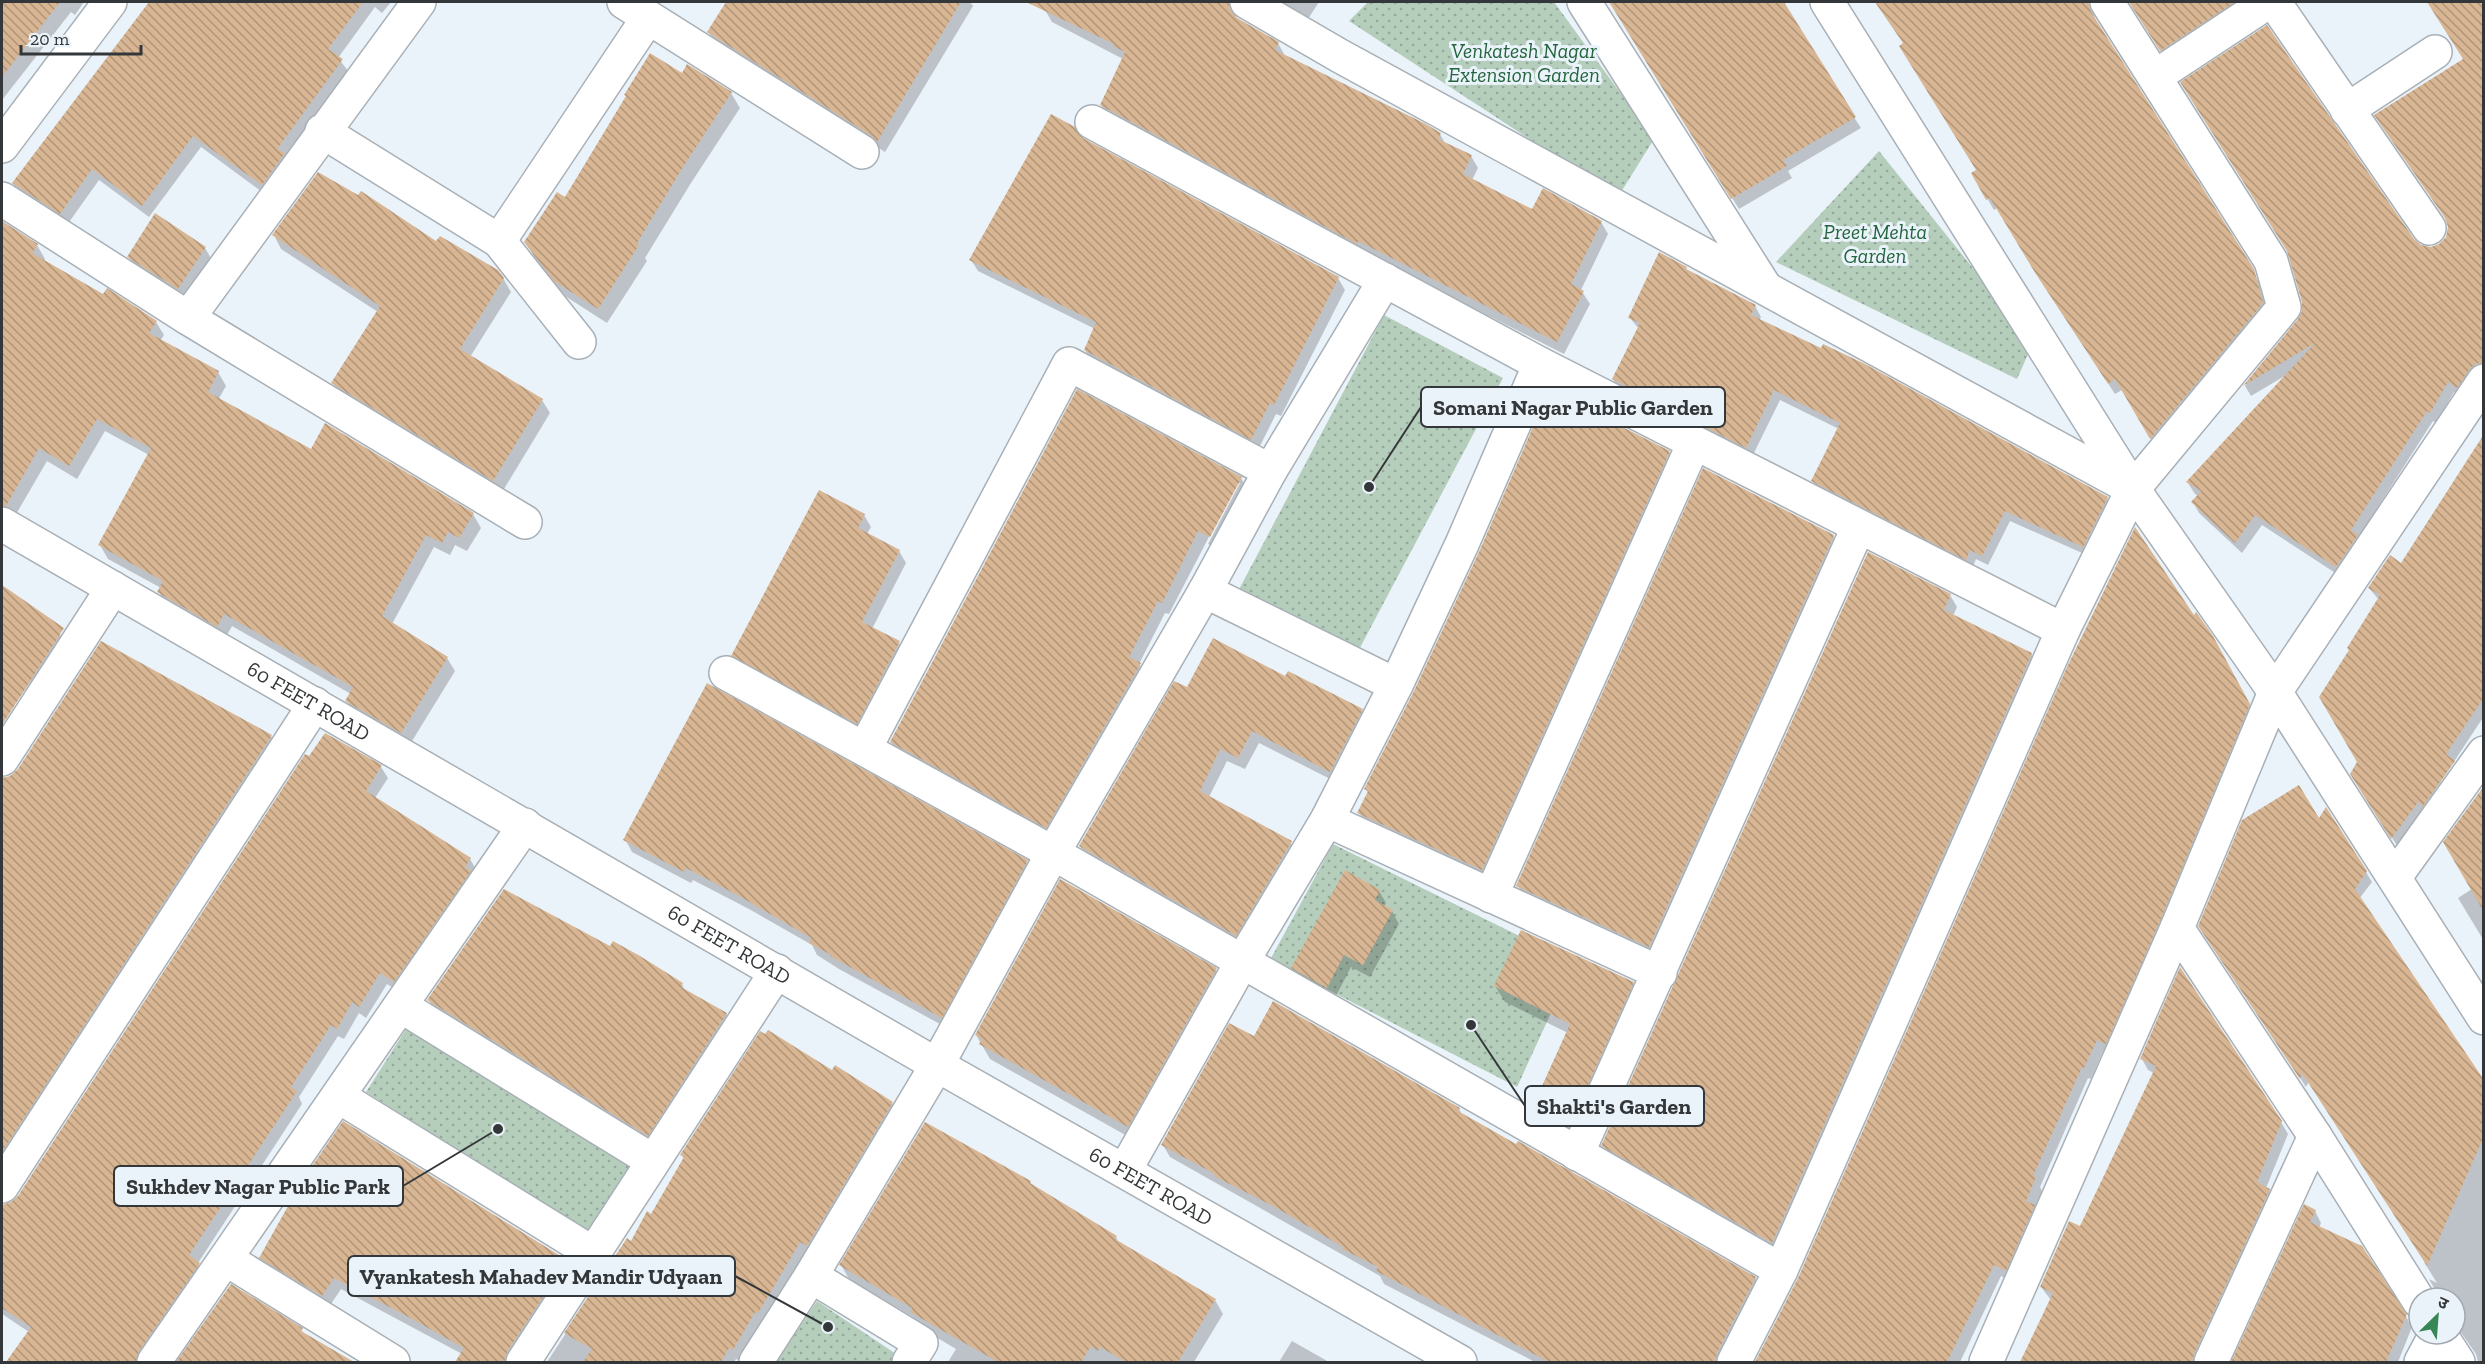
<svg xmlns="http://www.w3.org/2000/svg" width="2485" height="1364" font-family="'Zilla Slab','Noto Sans Devanagari',serif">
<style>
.park{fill:url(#park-dots)}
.shadow{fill:#0003}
.building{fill:url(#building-back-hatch)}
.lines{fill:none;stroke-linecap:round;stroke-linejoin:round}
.street-casing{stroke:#a8b0b6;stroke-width:36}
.secondary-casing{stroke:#a8b0b6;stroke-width:36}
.street{stroke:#fff;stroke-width:33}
.secondary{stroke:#fff;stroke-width:33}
.labels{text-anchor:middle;stroke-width:6;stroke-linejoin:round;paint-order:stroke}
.park-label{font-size:21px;font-style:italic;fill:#24653e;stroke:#ebf3fa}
.street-label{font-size:21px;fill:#343739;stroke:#ebf3fa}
.leader{fill:none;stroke:#343739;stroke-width:2}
.callout-dot{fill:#343739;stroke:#ebf3fa;stroke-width:2}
.callout{fill:#ebf3fa;stroke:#343739;stroke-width:2}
.callout-label{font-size:22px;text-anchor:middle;font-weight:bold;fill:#343739}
</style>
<defs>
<pattern id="park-dots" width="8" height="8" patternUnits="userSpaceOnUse" patternTransform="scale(1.5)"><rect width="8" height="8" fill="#b5cebc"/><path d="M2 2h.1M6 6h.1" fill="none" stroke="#94a89a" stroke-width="1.8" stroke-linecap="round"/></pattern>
<pattern id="building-back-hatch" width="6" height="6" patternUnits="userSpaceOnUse" patternTransform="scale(1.5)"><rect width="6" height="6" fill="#d8b693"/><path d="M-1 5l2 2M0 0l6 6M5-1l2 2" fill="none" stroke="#b09579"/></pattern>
</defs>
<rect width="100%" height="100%" fill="#ebf3fa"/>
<!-- park -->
<g class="park">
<polygon points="1368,2 1554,2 1654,139 1618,197 1349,21"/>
<polygon points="1879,151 2033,343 2017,379 1776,262"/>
<polygon points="1384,315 1503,378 1354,659 1235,597"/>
<polygon points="1333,844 1574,963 1517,1087 1270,960"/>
<polygon points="408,1026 631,1166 589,1233 366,1092"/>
<polygon points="817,1301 896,1354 890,1362 776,1362"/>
</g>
<!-- shadow -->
<g class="shadow">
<polygon points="2,2 84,2 75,15 71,12 2,100"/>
<polygon points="157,2 391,2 382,13 375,7 338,58 349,72 269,197 201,147 149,217 99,180 67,225 20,195 13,183"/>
<polygon points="728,2 970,2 973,6 885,152 716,45 709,32"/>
<polygon points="1050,2 1241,2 1237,6 1235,18 1278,43 1285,56 1440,134 1446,145 1471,156 1478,168 1472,180 1533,211 1601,222 1608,234 1581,290 1590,304 1564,354 1365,253 1108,117 1101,105 1123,59 1052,22 1045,10"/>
<polygon points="1271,2 1319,2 1306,22"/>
<polygon points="1610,2 1779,2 1861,128 1788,171 1792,178 1739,209"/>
<polygon points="1875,2 2099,2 2096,5 2094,15 2096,23 2252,270 2259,282 2269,314 2157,449 2122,390 2115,394 2042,283 1997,208 1994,210 1973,174 1978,170 1904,44"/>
<polygon points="2129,2 2258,2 2168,61"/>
<polygon points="2428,2 2484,2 2484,352 2458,394 2454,392 2436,423 2433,421 2358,538 2363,547 2343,578 2262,525 2242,553 2199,513 2193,502 2199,496 2195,494 2188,483 2288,374 2251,396 2245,386 2300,320 2412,240 2420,246 2430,248 2441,244 2448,236 2465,59"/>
<polygon points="682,75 731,93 740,108 691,183 645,258 647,261 607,323 565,296 535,258 526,243"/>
<polygon points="1082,140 1338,278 1345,290 1281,416 1276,414 1258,450 1092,362 1085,350 1095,329 978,271 971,260"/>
<polygon points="2,222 37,245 45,259 43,261 104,296 156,322 164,335 160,341 218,372 226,386 218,400 311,451 473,514 481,528 467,551 455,545 450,555 434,547 392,624 447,658 455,671 409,746 354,714 347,701 351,694 232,626 225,639 167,606 159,592 161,588 108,559 100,545 149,455 105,431 77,479 47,461 15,516 2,508"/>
<polygon points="274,235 437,243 503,278 511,292 470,357 542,400 550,413 501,494 341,397 333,383 378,312 281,249"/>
<polygon points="205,248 212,260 185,301 136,269 129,257"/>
<polygon points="1686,268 1688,272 1755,306 1761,317 1759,321 2107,498 2113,508 2089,556 2010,521 1988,565 1976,559 1972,569 1819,491 1813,481 1839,429 1780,400 1752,457 1619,390 1613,379 1639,329 1630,318"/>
<polygon points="1669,452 1676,464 1489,881 1366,825 1359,813 1368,793 1366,789"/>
<polygon points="1241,478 1248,490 1217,548 1208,544 1240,483 1237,483 1169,614 1165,613 1139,664 1147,677 1053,839 898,754 891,742"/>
<polygon points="864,515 871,527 867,534 899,551 906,563 872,629 899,643 906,655 864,735 740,668 733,656"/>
<polygon points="1833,536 1840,548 1656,958 1525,898 1518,886"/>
<polygon points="2390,557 2484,668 2484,716 2398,847 2358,785 2359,762 2350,652 2379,600 2369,588"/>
<polygon points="2,587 53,622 62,638 2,722"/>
<polygon points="1950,595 1957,607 1953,616 2031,654 2038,666 1779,1254 1610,1157 1603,1145"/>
<polygon points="2195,618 2211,636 2256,717 2113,1055 2103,1051 2091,1079 2088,1078 2040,1187 2042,1191 2035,1208 2041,1218 2013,1282 2001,1276 1960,1362 1756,1362 1800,1278"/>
<polygon points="101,643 271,736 278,748 2,1174 2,794 10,777 19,770"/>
<polygon points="1286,678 1362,710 1369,722 1338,783 1259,743 1245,769 1227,761 1209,797 1291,843 1298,855 1243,947 1087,858 1080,846 1187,689"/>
<polygon points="381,767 388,778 375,798 470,859 477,871 401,993 387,984 366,1018 359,1013 344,1039 338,1036 299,1097 302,1104 198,1263 206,1275 145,1362 8,1362 29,1332 2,1314 2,1206 11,1204 19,1197"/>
<polygon points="2484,788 2484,941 2458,898 2472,889"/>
<polygon points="2319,821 2366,872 2372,882 2359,899 2484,1081 2484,1362 2478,1362 2476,1354 2455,1324 2455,1298 2440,1298 2429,1279 2437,1283 2424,1262 2426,1263 2309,1081 2306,1087 2206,936"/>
<polygon points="625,839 1026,862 1034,874 949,1029 839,969 817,955 812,945 749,909 693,880 691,883 632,852"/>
<polygon points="1379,891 1386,903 1384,907 1392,911 1399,924 1370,977 1351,967 1334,1000 1300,980 1293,968"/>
<polygon points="1216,970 1224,985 1136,1141 990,1059 976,1035"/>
<polygon points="1633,983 1642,999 1578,1142 1544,1122 1535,1106 1568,1033 1505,1002 1495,986"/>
<polygon points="682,984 685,991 726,1014 733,1025 654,1146 435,1011 429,1000"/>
<polygon points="1255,1038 1459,1109 1463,1116 1755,1278 1762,1291 1725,1362 1535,1362 1384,1284 1380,1276 1170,1157 1163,1145"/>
<polygon points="2142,1059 2281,1122 2288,1134 2266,1188 2269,1190 2276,1201 2202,1362 2022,1362 2051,1300 2041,1287 2081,1228 2154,1073 2148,1070"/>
<polygon points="832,1072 892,1103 899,1115 740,1361 736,1359 734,1362 547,1362 627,1240 631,1243 652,1216 684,1160 682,1155"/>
<polygon points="1030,1182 1033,1186 1116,1237 1119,1243 1215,1300 1223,1314 1194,1362 948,1362 956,1349 919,1327 913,1317 849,1279 841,1265"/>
<polygon points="2305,1206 2315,1211 2321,1223 2319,1228 2405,1315 2412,1327 2398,1362 2233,1362"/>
<polygon points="261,1258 566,1261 573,1272 514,1362 457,1362 462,1354 341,1289 329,1307 268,1269"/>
<polygon points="231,1286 301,1329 304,1335 351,1362 178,1362"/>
<polygon points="1292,1341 1329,1362 1279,1362"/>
</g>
<!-- building -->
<g class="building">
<polygon points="2,2 60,2 2,77"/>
<polygon points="149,2 363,2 328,49 343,59 277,149 285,153 262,185 193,136 142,206 92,169 60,214 12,183"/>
<polygon points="726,2 961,2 877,142 872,136 707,32"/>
<polygon points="1026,2 1228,2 1231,11 1237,18 1279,42 1275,50 1424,123 1441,133 1438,139 1472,155 1463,174 1532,209 1543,188 1602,221 1571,284 1584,291 1557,342 1358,241 1357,244 1100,105 1125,52 1113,46 1114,44"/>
<polygon points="1609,2 1784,2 1856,117 1783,160 1787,166 1731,199"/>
<polygon points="1875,2 2088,2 2091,12 2254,269 2263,303 2150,439 2115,379 2108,384 2034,271 1990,198 1986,200 1971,173 1976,170 1899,46 1903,43"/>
<polygon points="2129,2 2235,2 2160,51"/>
<polygon points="2427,2 2484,2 2484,363 2475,364 2469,370 2457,388 2448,382 2430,413 2427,411 2351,530 2358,535 2336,567 2255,515 2235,543 2191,502 2201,491 2186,482 2315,343 2243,386 2298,319 2302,311 2302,302 2287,251 2180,82 2267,25 2414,239 2421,245 2431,247 2439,244 2446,237 2448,227 2445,218 2374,115 2463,59"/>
<polygon points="650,53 682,73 687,64 732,92 683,167 637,243 639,245 598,309 554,281 524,242 557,192 565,197 626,96 624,95"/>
<polygon points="1051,114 1075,127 1083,138 1339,277 1274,405 1270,403 1251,440 1084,350 1096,322 969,260"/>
<polygon points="318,172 358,195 361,191 436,241 440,236 498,270 504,278 460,349 543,399 493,481 331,383 380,306 272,235"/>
<polygon points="155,213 206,247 178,289 127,257"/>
<polygon points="2,221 38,244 32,253 103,294 107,288 157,321 149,333 219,371 208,392 311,449 325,423 474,513 459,538 448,532 442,543 426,535 382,616 448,657 401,733 345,701 353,687 224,614 217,627 157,592 163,581 98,545 151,448 97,419 69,466 39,448 6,506 2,505"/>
<polygon points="1659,252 1687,267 1686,269 1756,305 1751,315 1821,348 1823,344 1865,364 2108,497 2083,547 2005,511 1982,556 1970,550 1966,560 1811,481 1840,423 1774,390 1746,448 1612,379 1640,323 1628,318"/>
<polygon points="1077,389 1242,477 1210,537 1198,531 1162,603 1158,601 1129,657 1141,663 1046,828 890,742"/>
<polygon points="1549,390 1670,451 1482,870 1357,813 1368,791 1364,789 1413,693 1479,552"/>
<polygon points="2484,434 2484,697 2446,754 2455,761 2422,807 2419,801 2391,839 2350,774 2357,762 2319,697 2349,650 2347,648 2380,595 2368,588 2390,555 2401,563"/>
<polygon points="1703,468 1834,535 1649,947 1516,886"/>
<polygon points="819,490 865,514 858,528 900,550 862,622 900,641 857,724 731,656"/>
<polygon points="2135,527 2194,615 2196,612 2213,636 2250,704 2160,921 2106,1044 2097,1040 2084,1068 2082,1067 2033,1176 2036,1177 2026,1201 2035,1205 2006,1271 1994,1265 1947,1362 1755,1362 1798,1278 2067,667"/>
<polygon points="1868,552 1951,594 1944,610 2032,653 1772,1243 1601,1146"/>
<polygon points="2,585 64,628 2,725"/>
<polygon points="1213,638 1285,676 1288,671 1363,709 1330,772 1252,731 1238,758 1220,749 1200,791 1292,841 1236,936 1079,846 1174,681 1187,687"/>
<polygon points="101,641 272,735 2,1152 2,778 10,776 18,769"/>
<polygon points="707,683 1028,860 942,1018 830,956 831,955 809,943 811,938 741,897 686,868 684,872 623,840"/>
<polygon points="325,733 382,765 366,791 471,858 465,867 471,871 394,982 380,973 359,1007 352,1002 337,1029 331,1025 291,1087 297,1091 189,1255 200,1263 139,1351 136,1362 6,1362 31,1327 2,1308 2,1205 11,1202 18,1196 305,754 309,756"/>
<polygon points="2299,785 2319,818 2326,807 2367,871 2355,889 2484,1080 2484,1136 2427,1266 2302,1073 2300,1079 2198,926 2242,820"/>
<polygon points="2484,786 2484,912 2443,842"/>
<polygon points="1345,870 1380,890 1375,900 1393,910 1363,965 1344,955 1327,988 1291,968"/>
<polygon points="1060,879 1217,968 1128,1127 979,1044 982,1039 975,1035"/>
<polygon points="504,889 610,946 613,941 640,956 683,983 681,987 727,1013 648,1136 427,1000"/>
<polygon points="1521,930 1634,982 1569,1127 1533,1106 1570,1024 1494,986"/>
<polygon points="2180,967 2282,1121 2257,1182 2270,1189 2194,1354 2192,1362 2020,1362 2053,1293 2040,1287 2069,1221 2080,1226 2156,1066 2140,1059"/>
<polygon points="1273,1001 1460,1108 1458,1111 1516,1144 1518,1141 1756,1277 1717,1353 1715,1362 1549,1362 1376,1271 1378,1267 1342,1249 1343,1247 1275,1207 1214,1176 1215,1174 1161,1145 1229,1023 1254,1036"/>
<polygon points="768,1030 832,1070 835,1065 893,1102 807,1246 800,1242 758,1313 755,1312 733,1350 729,1348 721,1362 583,1362 592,1349 564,1333 627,1238 631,1241 647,1211 651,1214 684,1157 680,1155 760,1031 765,1034"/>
<polygon points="343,1121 567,1260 507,1352 504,1362 455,1362 464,1348 403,1314 334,1278 322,1296 259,1258 302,1181"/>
<polygon points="925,1122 1031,1181 1030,1183 1117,1236 1115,1239 1216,1299 1178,1362 1126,1362 1100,1347 1098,1351 1091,1346 1081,1362 998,1362 910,1312 912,1308 839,1265"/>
<polygon points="2304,1204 2316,1210 2310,1222 2362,1246 2407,1314 2386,1362 2231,1362"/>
<polygon points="231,1284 303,1328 301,1331 354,1362 176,1362"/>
</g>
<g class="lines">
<defs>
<g id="street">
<polyline points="624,2 862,152"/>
<polyline points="1247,2 1340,56 2131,488"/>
<polyline points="1584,2 1763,284"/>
<polyline points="1827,2 2133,489 2275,692 2484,1018"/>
<polyline points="2274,2 2429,228"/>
<polyline points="2156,76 2268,2"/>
<polyline points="2347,110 2435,52"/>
<polyline points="1092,122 1540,364 2063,630"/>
<polyline points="322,131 499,241 579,342"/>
<polyline points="2,146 110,2"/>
<polyline points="2,199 188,318 525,522"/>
<polyline points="499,241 648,18"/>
<polyline points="188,318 419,2"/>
<polyline points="1205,591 1396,685"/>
<polyline points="726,673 1053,853 1781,1270"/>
<polyline points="865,748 1069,364 1270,471"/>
<polyline points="2,759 113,588"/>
<polyline points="1327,820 1660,973"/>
<polyline points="2395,877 2484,753"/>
<polyline points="1491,896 1694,443"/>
<polyline points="2177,928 2315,1136 2419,1301"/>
<polyline points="401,1006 653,1161"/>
<polyline points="338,1096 594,1254"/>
<polyline points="1577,1154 1858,528"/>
<polyline points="1125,1170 1242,962 1327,820 1396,685 1462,544 1540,364"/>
<polyline points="2,1186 315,704"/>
<polyline points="226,1259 393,1362"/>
<polyline points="811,1276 921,1343 909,1362"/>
<polyline points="2440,1334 2458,1362"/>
<polyline points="154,1362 525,825"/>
<polyline points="523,1362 777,971"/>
<polyline points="756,1362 811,1276 937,1065 1053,853 1205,591 1270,471 1385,280"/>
<polyline points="1734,1362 1781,1270 2063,630 2133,489 2284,307 2271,261 2107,2"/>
<polyline points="1986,1362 2177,928 2275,692 2484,381"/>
<polyline points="2211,1362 2315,1136"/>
<polyline points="2421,1362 2436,1334"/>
</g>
<g id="secondary">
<path id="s1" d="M2,524l935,541 523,297"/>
</g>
</defs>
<!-- street casing -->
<use href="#street" class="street-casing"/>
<!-- secondary casing -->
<use href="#secondary" class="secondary-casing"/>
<!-- street -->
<use href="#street" class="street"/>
<!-- secondary -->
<use href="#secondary" class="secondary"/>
</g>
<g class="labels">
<!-- park labels -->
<g class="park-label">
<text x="1524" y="58">Venkatesh Nagar<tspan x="1524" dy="24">Extension Garden</tspan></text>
<text x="1875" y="239">Preet Mehta<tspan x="1875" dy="24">Garden</tspan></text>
</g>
<!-- street labels -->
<g class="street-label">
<text dy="7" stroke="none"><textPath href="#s1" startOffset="354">60 FEET ROAD</textPath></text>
<text dy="7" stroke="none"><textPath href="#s1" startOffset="840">60 FEET ROAD</textPath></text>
<text dy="7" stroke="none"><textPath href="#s1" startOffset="1326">60 FEET ROAD</textPath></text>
</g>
</g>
<!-- callouts -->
<path class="leader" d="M1369 487L1421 407M1471 1025L1525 1106M498 1129L403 1186M828 1327L735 1276"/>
<g class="callout-dot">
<circle cx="1369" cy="487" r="6"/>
<circle cx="1471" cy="1025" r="6"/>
<circle cx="498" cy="1129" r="6"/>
<circle cx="828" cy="1327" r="6"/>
</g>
<g class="callout">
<rect x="1421" y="387" width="304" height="40" rx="6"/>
<rect x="1525" y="1086" width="179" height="40" rx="6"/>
<rect x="114" y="1166" width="289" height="40" rx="6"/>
<rect x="348" y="1256" width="387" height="40" rx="6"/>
</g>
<g class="callout-label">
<text x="1573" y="415">Somani Nagar Public Garden</text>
<text x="1614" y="1114">Shakti's Garden</text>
<text x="258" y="1194">Sukhdev Nagar Public Park</text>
<text x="541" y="1284">Vyankatesh Mahadev Mandir Udyaan</text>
</g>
<!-- border -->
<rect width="2485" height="1364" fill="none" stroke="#343739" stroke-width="6"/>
<!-- north arrow -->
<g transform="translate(2437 1316) rotate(25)"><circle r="28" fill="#ebf3fa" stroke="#a2a8ad" stroke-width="1.5"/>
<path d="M0-4.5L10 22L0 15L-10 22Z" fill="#368656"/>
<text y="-9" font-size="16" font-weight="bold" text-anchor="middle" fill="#343739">उ</text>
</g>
<!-- scale -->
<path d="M21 45v9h120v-9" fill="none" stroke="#343739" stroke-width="3"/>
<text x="30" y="45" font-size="18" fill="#343739" stroke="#ebf3fa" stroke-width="4.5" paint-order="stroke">20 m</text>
</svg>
